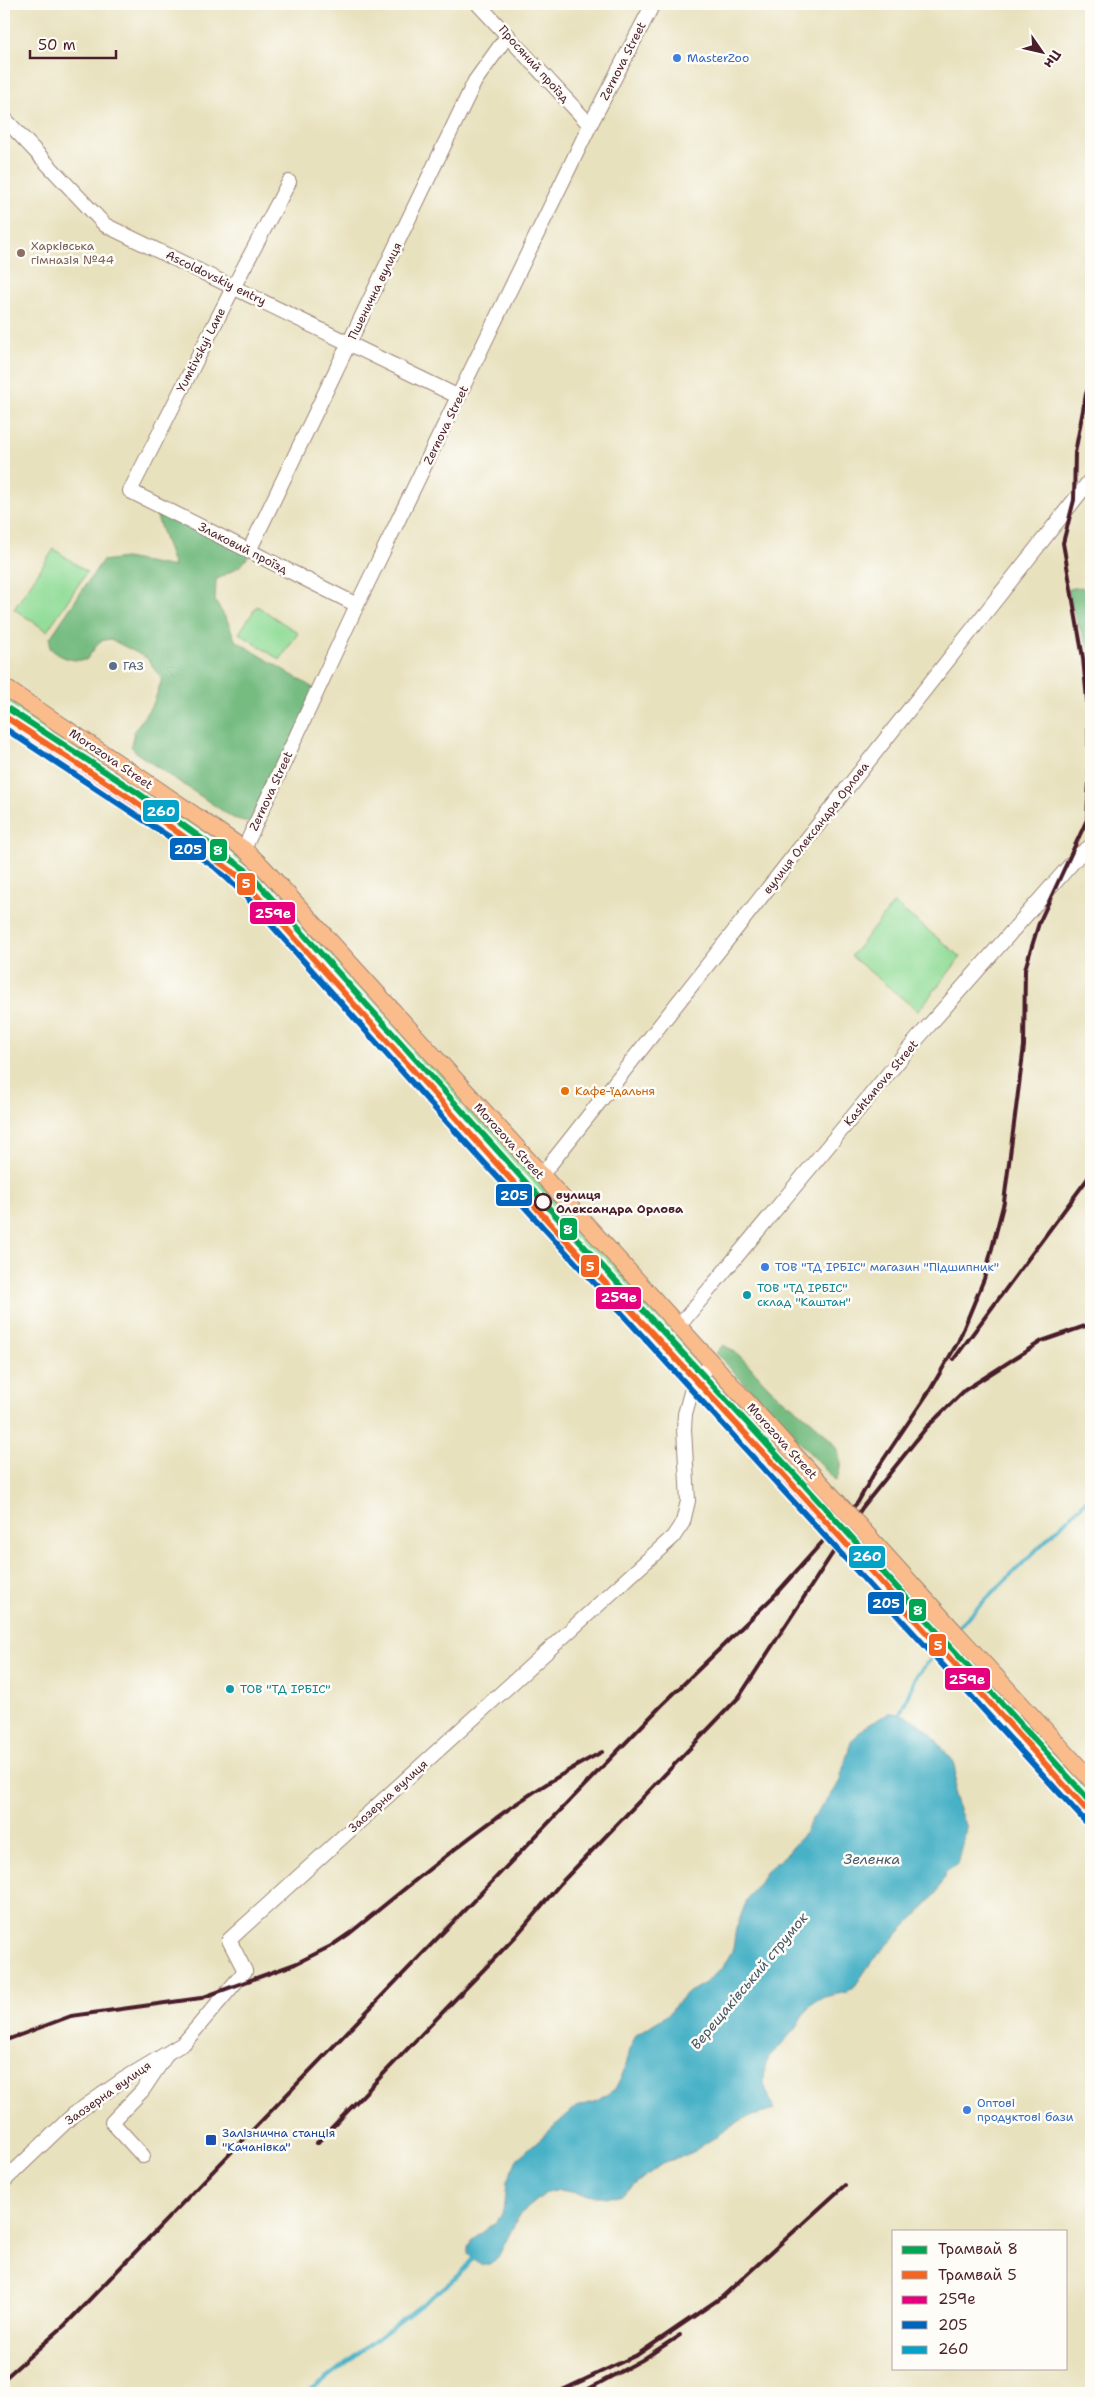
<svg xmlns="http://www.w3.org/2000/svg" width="1095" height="2397" font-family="'Shantell Sans',sans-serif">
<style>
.green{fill:#93dd99;stroke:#6e7e62}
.forest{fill:#76bc81;stroke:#606e56}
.water{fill:#47b1c6;stroke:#486878}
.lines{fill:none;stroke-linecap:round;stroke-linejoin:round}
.stream{stroke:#47b1c6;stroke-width:4}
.minor-casing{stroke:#998074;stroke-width:16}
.major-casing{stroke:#998074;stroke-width:18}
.minor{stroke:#fff;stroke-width:14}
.major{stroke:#fabc8b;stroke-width:16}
.rail{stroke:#4a1f2b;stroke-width:4}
.major-bridge-casing{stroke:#998074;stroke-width:18;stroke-linecap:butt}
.major-bridge{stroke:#fabc8b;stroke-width:16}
.bus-1-casing{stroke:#fdfcf7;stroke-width:10}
.bus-2-casing{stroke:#fdfcf7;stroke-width:10}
.bus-3-casing{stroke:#fdfcf7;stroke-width:10}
.bus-1{stroke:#e5007d;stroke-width:6}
.bus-2{stroke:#0065bd;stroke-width:6}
.bus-3{stroke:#04a2c6;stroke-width:6}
.tram-1-casing{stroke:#fdfcf7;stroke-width:10}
.tram-2-casing{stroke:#fdfcf7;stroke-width:10}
.tram-1{stroke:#00a651;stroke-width:6}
.tram-2{stroke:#f26522;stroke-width:6}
.shop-dot{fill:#3f7fe0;stroke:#fdfcf7;stroke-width:2}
.education-dot{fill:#8d6e63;stroke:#fdfcf7;stroke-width:2}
.service-dot{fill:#5c6f8a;stroke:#fdfcf7;stroke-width:2}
.food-dot{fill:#e8710a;stroke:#fdfcf7;stroke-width:2}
.stop-dot{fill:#fdfcf7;stroke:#4a1f2b;stroke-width:2.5}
.culture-dot{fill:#0f9aa8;stroke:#fdfcf7;stroke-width:2}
.transit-dot{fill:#1a4fb4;stroke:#fdfcf7;stroke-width:2}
.labels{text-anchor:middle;stroke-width:5;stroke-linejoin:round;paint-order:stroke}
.shop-label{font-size:12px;fill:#366cbe;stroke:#fdfcf7;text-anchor:start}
.street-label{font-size:12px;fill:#4a1f2b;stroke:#fdfcf7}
.education-label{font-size:12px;fill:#785e54;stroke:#fdfcf7;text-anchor:start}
.service-label{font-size:12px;fill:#4e5e75;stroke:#fdfcf7;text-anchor:start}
.food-label{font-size:12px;fill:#c56008;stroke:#fdfcf7;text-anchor:start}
.stop-label{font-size:12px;font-weight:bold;fill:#4a1f2b;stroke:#fdfcf7;text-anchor:start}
.culture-label{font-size:12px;fill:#0d838f;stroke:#fdfcf7;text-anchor:start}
.transit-label{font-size:12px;fill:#164399;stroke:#fdfcf7;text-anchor:start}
.water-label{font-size:14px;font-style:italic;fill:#495969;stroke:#fdfcf7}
.line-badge{stroke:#fdfcf7;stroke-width:2}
.badge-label{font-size:14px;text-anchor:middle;font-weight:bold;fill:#fff}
</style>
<rect width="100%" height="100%" fill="#fdfcf7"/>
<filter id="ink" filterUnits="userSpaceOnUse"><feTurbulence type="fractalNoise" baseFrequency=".02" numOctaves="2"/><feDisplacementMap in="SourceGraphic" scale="10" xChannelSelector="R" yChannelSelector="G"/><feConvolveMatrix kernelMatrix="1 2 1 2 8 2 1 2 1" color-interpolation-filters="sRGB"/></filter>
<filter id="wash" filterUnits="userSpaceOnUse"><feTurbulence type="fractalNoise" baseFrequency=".0096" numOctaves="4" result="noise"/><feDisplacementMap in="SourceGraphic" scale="20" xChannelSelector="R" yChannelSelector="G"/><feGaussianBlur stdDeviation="1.12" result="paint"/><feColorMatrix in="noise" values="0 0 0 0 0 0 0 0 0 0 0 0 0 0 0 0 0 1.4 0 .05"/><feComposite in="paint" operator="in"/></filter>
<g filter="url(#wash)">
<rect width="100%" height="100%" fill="#e8e1be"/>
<!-- green -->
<g class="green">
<polygon points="54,549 87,572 47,631 14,609"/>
<polygon points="257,606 298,633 280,660 239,633"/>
<polygon points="4,694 234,847 268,877 256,887 4,711"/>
<polygon points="274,886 466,1099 455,1110 263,895"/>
<polygon points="894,903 961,957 918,1011 851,956"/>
<polygon points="472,1105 701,1361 692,1369 460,1116"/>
<polygon points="714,1374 1091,1785 1091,1808 705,1383"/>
</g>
<!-- forest -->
<g class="forest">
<path d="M152,502l97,54 -9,10 -24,14 -1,21 13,21 7,18 83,51 -62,133 -23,-6 -95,-64 -7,-8 3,-15 20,-29 8,-23 -15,-21 -37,-19 -10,2 -14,19c-15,1 -25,-2 -36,-12v-10l52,-77 23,-3 49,9z"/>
<path d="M1082,587l9,9v55c-11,-20 -19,-39 -23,-62z"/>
<path d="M723,1345c21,9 33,31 50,46 19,17 55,38 65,61 4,9 2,21 -2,29l-120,-128z"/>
</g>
<!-- water -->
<path class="water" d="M889,1713c32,0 46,28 65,49l2,7 -2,27 12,32 -1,6 -8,30 -11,8 -9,20 -7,9 -58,60 -17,25 -8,6 -23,5 -14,8 -15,24 -26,29 -4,8 -1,18 10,26 -31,9 -52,34 -28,10 -41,31 -16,4 -47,-8 -13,3 -27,22 -21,42 -8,8h-8l-14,-11v-6l3,-7 24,-18 7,-10 3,-9 2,-23 10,-22 59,-52 21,-6 18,-12 8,-16 6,-23 7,-15 31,-20 17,-20 21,-12 18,-16 10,-18 3,-21 11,-28 19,-29 22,-18 14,-17 10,-17 22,-28 5,-9 12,-40 13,-15z"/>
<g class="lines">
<!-- stream -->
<g class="stream">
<polyline points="958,1627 1091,1496"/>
<polyline points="898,1718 917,1675 937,1652"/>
<polyline points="307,2393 456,2278 475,2256"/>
</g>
</g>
</g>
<g filter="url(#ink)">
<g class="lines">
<defs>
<g id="minor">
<polyline points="478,4 590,125"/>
<polyline points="4,118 105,225 459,397"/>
<polyline points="289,182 234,286 130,491 357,605"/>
<polyline points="249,551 475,81 508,35"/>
<polyline points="244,849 357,605 590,125 653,4"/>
<polyline points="541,1176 1091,479"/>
<polyline points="678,1327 917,1039 1080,854 1091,846"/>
<polyline points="143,2156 112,2122 142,2091 165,2057"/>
<polyline points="4,2181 73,2115 124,2079 184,2043 245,1971 229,1940 673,1537 683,1522 688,1501 684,1429 685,1414 694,1381 712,1364"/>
</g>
<g id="major">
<polyline points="4,687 154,787 244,849 263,867 808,1469"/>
<path d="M4,718l216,142 28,26c179,201 358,402 543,598"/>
<polyline points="957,1634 1091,1780"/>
<polyline points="941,1649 1091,1815"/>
</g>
</defs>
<!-- minor casing -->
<use href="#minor" class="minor-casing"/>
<!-- major casing -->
<use href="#major" class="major-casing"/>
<!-- minor -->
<use href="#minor" class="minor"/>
<!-- major -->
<use href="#major" class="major"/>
<!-- rail -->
<g class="rail">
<polyline points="1087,818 1089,782 1088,710 1083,658 1063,543 1074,500 1075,453 1086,394 1091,381"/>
<polyline points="954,1359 1091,1174"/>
<path d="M4,2041l67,-25 130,-18 94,-34 36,-18 19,-13c81,-65 159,-133 252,-181"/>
<polyline points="317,2143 516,1936 560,1884 739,1697 862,1508 926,1428 965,1390 1042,1341 1091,1324"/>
<polyline points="4,2379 65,2325 661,1706 774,1596 858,1502 873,1475 930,1390 958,1342 984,1279 1004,1202 1024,1046 1025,969 1039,923 1091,811"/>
<polyline points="556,2393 637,2355 722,2297 845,2185"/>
<polyline points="581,2393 642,2360 680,2335"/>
</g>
<defs>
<g id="major-bridge">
<polyline points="808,1469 957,1634"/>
<polyline points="791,1484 941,1649"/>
</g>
</defs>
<!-- major-bridge casing -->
<use href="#major-bridge" class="major-bridge-casing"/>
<!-- major-bridge -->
<use href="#major-bridge" class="major-bridge"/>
<defs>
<polyline id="bus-1" points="4,718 220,860 248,886 454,1117 1091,1815"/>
<polyline id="bus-2" points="4,728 215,867 242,892 448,1123 1085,1821"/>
<polyline id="bus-3" points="9,711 225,853 254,880 460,1111 1091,1802"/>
</defs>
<!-- bus-1 casing -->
<use href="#bus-1" class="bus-1-casing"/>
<!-- bus-2 casing -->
<use href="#bus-2" class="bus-2-casing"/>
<!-- bus-3 casing -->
<use href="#bus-3" class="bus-3-casing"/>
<!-- bus-1 -->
<use href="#bus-1" class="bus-1"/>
<!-- bus-2 -->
<use href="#bus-2" class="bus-2"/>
<!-- bus-3 -->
<use href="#bus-3" class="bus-3"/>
<defs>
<polyline id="tram-1" points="4,706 138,793 247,871 556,1216 798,1478 1091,1802"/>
<polyline id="tram-2" points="4,716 133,800 241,878 549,1222 792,1484 1085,1808"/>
</defs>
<!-- tram-1 casing -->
<use href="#tram-1" class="tram-1-casing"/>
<!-- tram-2 casing -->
<use href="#tram-2" class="tram-2-casing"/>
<!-- tram-1 -->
<use href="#tram-1" class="tram-1"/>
<!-- tram-2 -->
<use href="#tram-2" class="tram-2"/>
</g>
</g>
<!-- markers -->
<g class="shop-dot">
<circle cx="677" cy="58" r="5"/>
<circle cx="765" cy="1267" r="5"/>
<circle cx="967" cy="2110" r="5"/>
</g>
<circle class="education-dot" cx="21" cy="253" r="5"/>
<circle class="service-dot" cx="113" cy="666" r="5"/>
<circle class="food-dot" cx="565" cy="1091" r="5"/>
<circle class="stop-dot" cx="543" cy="1202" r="8"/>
<g class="culture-dot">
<circle cx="747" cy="1295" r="5"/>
<circle cx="230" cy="1689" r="5"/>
</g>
<rect class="transit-dot" x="205" y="2134" width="12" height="12" rx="2.5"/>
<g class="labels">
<!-- shop labels -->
<g class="shop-label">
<text x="687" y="62">MasterZoo</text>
<text x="775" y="1271">ТОВ "ТД ІРБІС" магазин "Підшипник"</text>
<text x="977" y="2107">Оптові<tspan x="977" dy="14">продуктові бази</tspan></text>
</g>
<!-- street labels -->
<g class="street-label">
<text transform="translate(623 61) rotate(-63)" y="4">Zernova Street</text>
<text transform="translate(534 64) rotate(48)" y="4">Просяний проїзд</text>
<text transform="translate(216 278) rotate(26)" y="4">Ascoldovskiy entry</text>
<text transform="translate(375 291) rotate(-64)" y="4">Пшенична вулиця</text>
<text transform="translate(201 350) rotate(-63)" y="4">Yumtivskyi Lane</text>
<text transform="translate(446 425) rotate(-64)" y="4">Zernova Street</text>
<text transform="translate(243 548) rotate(27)" y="4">Злаковий проїзд</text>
<text transform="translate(111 759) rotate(34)" y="4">Morozova Street</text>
<text transform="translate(271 791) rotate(-65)" y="4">Zernova Street</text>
<text transform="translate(816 828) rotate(-52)" y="4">вулиця Олександра Орлова</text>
<text transform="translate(881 1083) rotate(-50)" y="4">Kashtanova Street</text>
<text transform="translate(509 1141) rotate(48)" y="4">Morozova Street</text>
<text transform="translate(782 1441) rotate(48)" y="4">Morozova Street</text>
<text transform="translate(388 1796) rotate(-42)" y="4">Заозерна вулиця</text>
<text transform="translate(108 2093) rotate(-35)" y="4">Заозерна вулиця</text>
</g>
<!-- education labels -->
<g class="education-label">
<text x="31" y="250">Харківська<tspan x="31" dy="14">гімназія №44</tspan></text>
</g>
<!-- service labels -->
<g class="service-label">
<text x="123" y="670">ГАЗ</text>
</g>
<!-- food labels -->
<g class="food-label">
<text x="575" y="1095">Кафе-їдальня</text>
</g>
<!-- stop labels -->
<g class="stop-label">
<text x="556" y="1199">вулиця<tspan x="556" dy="14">Олександра Орлова</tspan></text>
</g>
<!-- culture labels -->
<g class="culture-label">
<text x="757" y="1292">ТОВ "ТД ІРБІС"<tspan x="757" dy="14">склад "Каштан"</tspan></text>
<text x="240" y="1693">ТОВ "ТД ІРБІС"</text>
</g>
<!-- transit labels -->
<g class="transit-label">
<text x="222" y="2137">Залізнична станція<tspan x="222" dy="14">"Качанівка"</tspan></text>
</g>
<!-- water labels -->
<g class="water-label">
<text x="872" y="1864">Зеленка</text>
<text transform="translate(749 1981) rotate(-50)" y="5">Верещаківський струмок</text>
</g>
</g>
<g class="line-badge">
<rect x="142" y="799" width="38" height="24" rx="5" fill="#04a2c6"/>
<rect x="169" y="837" width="38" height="24" rx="5" fill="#0065bd"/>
<rect x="209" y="838" width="19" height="24" rx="5" fill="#00a651"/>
<rect x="236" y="872" width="20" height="24" rx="5" fill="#f26522"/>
<rect x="249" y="901" width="47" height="24" rx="5" fill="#e5007d"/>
<rect x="495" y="1183" width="38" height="24" rx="5" fill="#0065bd"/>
<rect x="559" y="1217" width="19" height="24" rx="5" fill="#00a651"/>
<rect x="580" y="1254" width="20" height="24" rx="5" fill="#f26522"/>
<rect x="595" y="1286" width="47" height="24" rx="5" fill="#e5007d"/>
<rect x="848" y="1545" width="38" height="24" rx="5" fill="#04a2c6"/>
<rect x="867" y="1591" width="38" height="24" rx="5" fill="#0065bd"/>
<rect x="908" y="1598" width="19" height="24" rx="5" fill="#00a651"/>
<rect x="928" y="1633" width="19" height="24" rx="5" fill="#f26522"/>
<rect x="944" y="1667" width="47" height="24" rx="5" fill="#e5007d"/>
</g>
<g class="badge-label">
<text x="161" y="816">260</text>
<text x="188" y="854">205</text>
<text x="218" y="855">8</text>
<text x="246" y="888">5</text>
<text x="273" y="918">259е</text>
<text x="514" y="1200">205</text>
<text x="568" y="1234">8</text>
<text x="590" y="1271">5</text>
<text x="619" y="1302">259е</text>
<text x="867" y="1561">260</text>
<text x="886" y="1608">205</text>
<text x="918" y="1615">8</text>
<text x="938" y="1650">5</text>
<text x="967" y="1684">259е</text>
</g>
<!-- margin -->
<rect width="1095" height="2397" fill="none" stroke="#fdfcf7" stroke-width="20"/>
<!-- legend -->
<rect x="892" y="2230" width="175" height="140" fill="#fdfcf7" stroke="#b5a4a5"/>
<rect x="902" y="2246" width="25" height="8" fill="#00a651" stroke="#b5a4a5"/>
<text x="938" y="2254" font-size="15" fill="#4a1f2b">Трамвай 8</text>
<rect x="902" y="2271" width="25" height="8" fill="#f26522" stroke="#b5a4a5"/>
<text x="938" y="2280" font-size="15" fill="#4a1f2b">Трамвай 5</text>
<rect x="902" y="2296" width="25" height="8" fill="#e5007d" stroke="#b5a4a5"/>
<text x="938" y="2304" font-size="15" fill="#4a1f2b">259е</text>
<rect x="902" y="2321" width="25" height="8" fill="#0065bd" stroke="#b5a4a5"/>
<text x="938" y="2330" font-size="15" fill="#4a1f2b">205</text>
<rect x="902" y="2346" width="25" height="8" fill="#04a2c6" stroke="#b5a4a5"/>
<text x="938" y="2354" font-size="15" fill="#4a1f2b">260</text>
<!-- north arrow -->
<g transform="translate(1042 52) rotate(124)" stroke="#fdfcf7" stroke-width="4" paint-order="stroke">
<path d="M0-4L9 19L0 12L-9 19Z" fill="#4a1f2b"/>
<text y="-8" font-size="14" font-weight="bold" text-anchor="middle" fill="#4a1f2b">Пн</text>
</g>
<!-- scale -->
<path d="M30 50v8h86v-8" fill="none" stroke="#4a1f2b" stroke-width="2.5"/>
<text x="38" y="50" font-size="15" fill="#4a1f2b" stroke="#fdfcf7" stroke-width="4" paint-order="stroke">50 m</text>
</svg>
